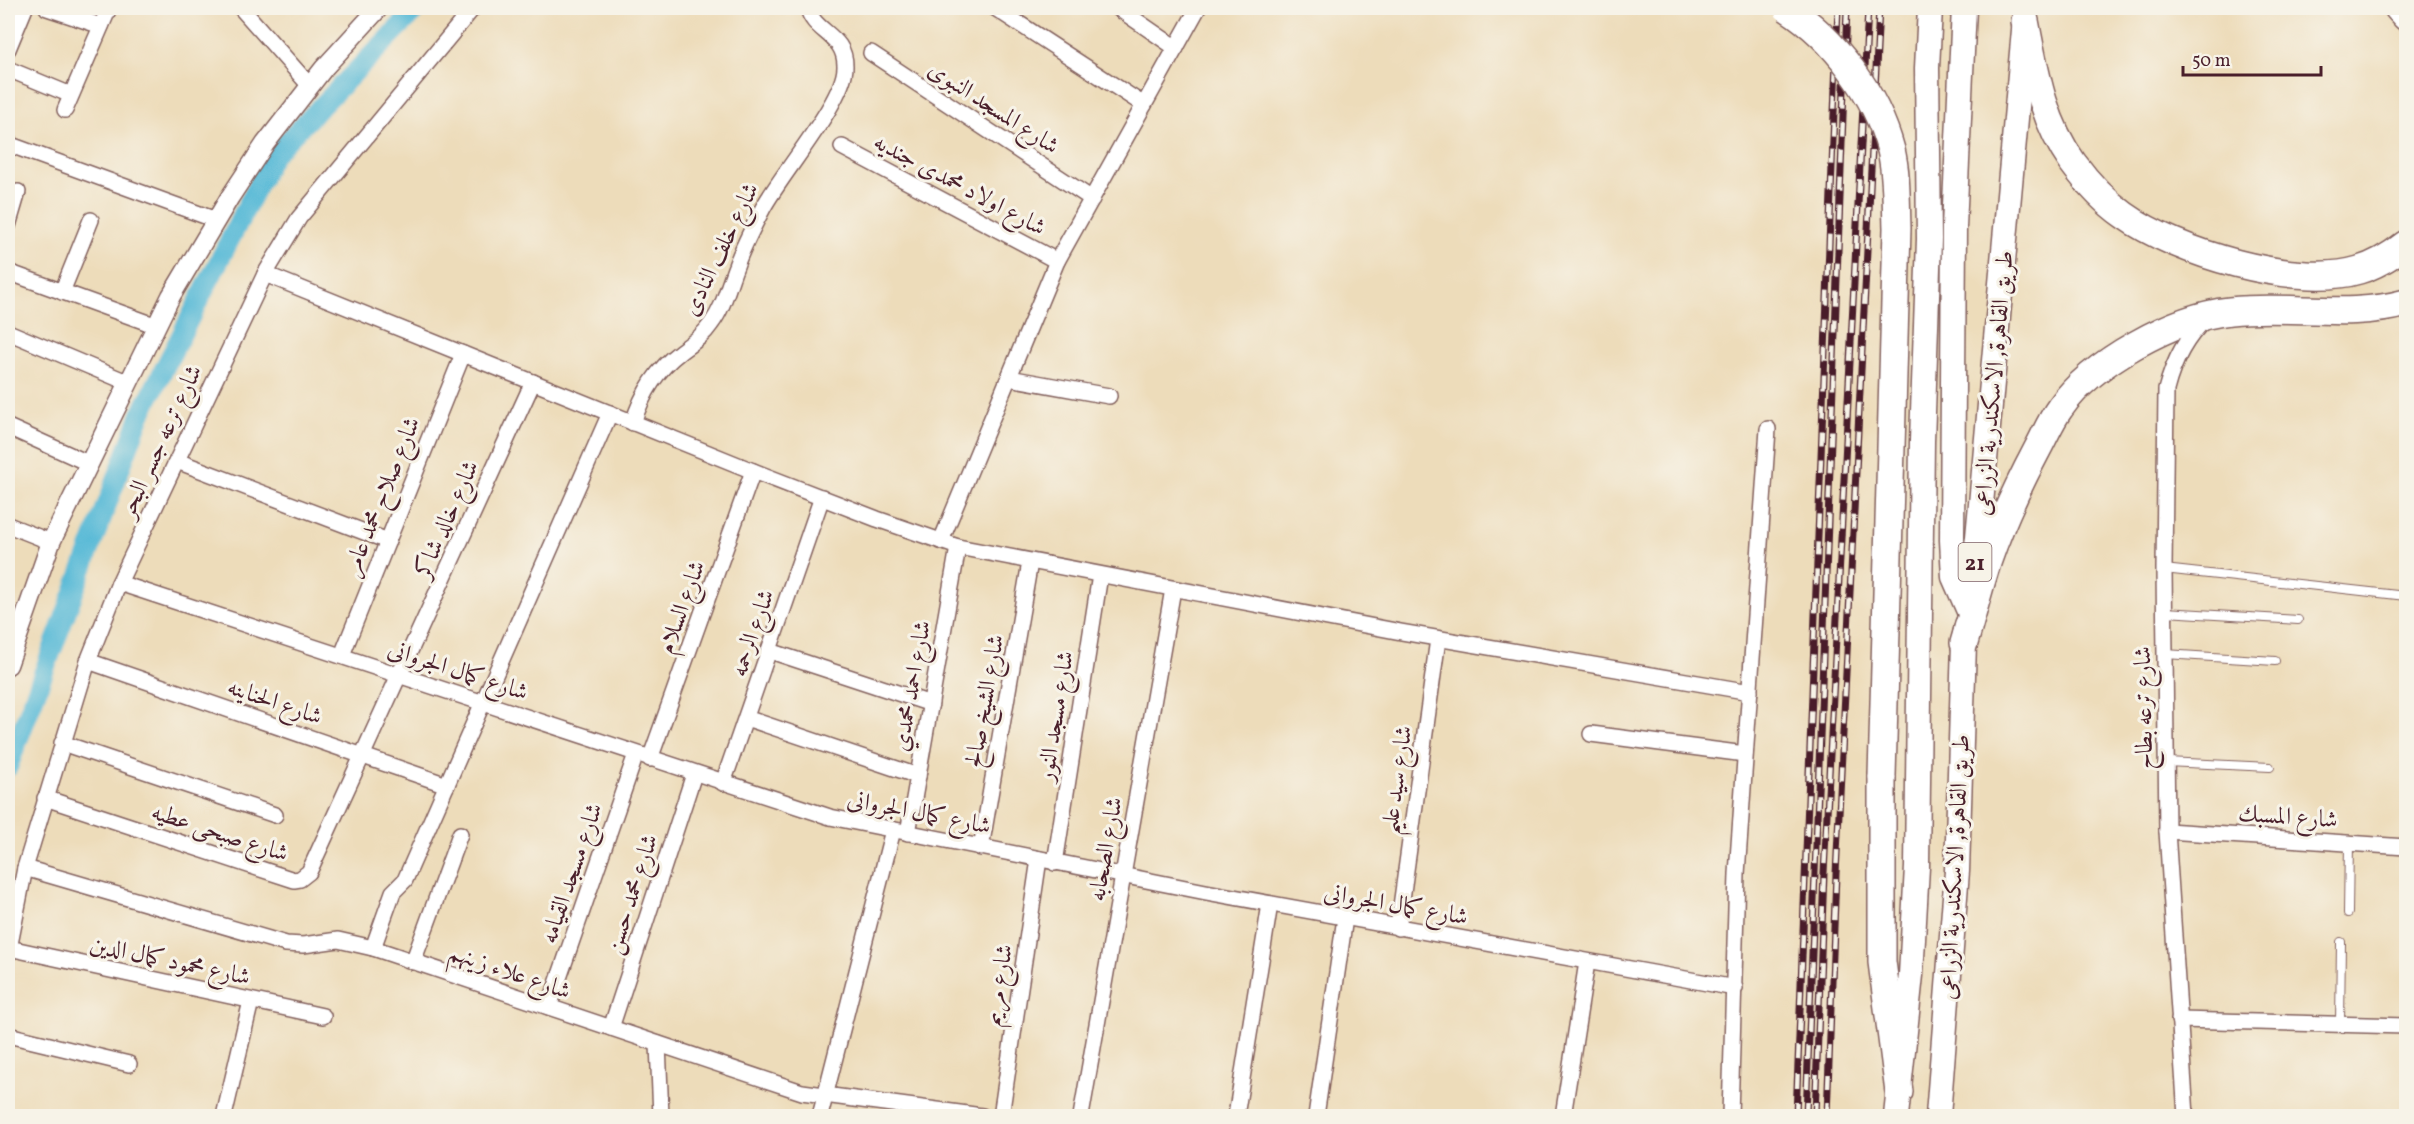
<svg xmlns="http://www.w3.org/2000/svg" width="2414" height="1124" font-family="Vollkorn,Amiri,serif">
<style>
.lines{fill:none;stroke-linecap:round;stroke-linejoin:round}
.canal{stroke:#59bad7;stroke-width:20}
.service-casing{stroke:#83615d;stroke-width:10}
.minor-casing{stroke:#83615d;stroke-width:18}
.tertiary-casing{stroke:#83615d;stroke-width:21}
.trunk-casing{stroke:#83615d;stroke-width:27}
.motorway-casing{stroke:#83615d;stroke-width:30}
.service{stroke:#fff;stroke-width:8}
.minor{stroke:#fff;stroke-width:15}
.tertiary{stroke:#fff;stroke-width:18}
.trunk{stroke:#fff;stroke-width:24}
.motorway{stroke:#fff;stroke-width:27}
.rail-casing{stroke:#4a1f2b;stroke-width:7}
.rail{stroke:#f7f3e8;stroke-width:4.5;stroke-dasharray:14;stroke-linecap:butt}
.motorway-bridge-casing{stroke:#83615d;stroke-width:30;stroke-linecap:butt}
.motorway-bridge{stroke:#fff;stroke-width:27}
.labels{text-anchor:middle;stroke-width:6;stroke-linejoin:round;paint-order:stroke}
.shield{fill:#f7f3e8;stroke:#7e5f64;stroke-width:1.5}
.shield-label{font-size:22px;font-weight:bold;fill:#4a1f2b}
.street-label{font-size:24px;fill:#4a1f2b;stroke:#f7f3e8}
</style>
<rect width="100%" height="100%" fill="#f7f3e8"/>
<filter id="ink" filterUnits="userSpaceOnUse"><feTurbulence type="fractalNoise" baseFrequency=".0167" numOctaves="2"/><feDisplacementMap in="SourceGraphic" scale="12" xChannelSelector="R" yChannelSelector="G"/><feConvolveMatrix kernelMatrix="1 2 1 2 8 2 1 2 1" color-interpolation-filters="sRGB"/></filter>
<filter id="wash" filterUnits="userSpaceOnUse"><feTurbulence type="fractalNoise" baseFrequency=".008" numOctaves="4" result="noise"/><feDisplacementMap in="SourceGraphic" scale="24" xChannelSelector="R" yChannelSelector="G"/><feGaussianBlur stdDeviation="1.35" result="paint"/><feColorMatrix in="noise" values="0 0 0 0 0 0 0 0 0 0 0 0 0 0 0 0 0 1.4 0 .05"/><feComposite in="paint" operator="in"/></filter>
<g filter="url(#wash)">
<rect width="100%" height="100%" fill="#eddcba"/>
<g class="lines">
<!-- canal -->
<polyline class="canal" points="8,767 141,414 273,155 418,8"/>
</g>
</g>
<g filter="url(#ink)">
<g class="lines">
<defs>
<g id="service">
<polyline points="2164,569 2406,596"/>
<polyline points="2165,612 2298,620"/>
<polyline points="2165,654 2275,661"/>
<polyline points="2166,762 2270,767"/>
<polyline points="2348,913 2349,843"/>
<polyline points="2340,1024 2341,942"/>
</g>
<g id="minor">
<polyline points="47,8 101,26"/>
<polyline points="241,8 310,86"/>
<polyline points="995,8 1144,105"/>
<polyline points="1118,8 1176,48"/>
<polyline points="8,49 25,8"/>
<polyline points="871,53 1092,199"/>
<polyline points="8,69 71,95"/>
<polyline points="65,110 109,8"/>
<polyline points="8,144 216,220"/>
<polyline points="842,147 1057,261"/>
<polyline points="8,226 18,192"/>
<polyline points="8,272 157,326"/>
<polyline points="265,274 753,471 877,519 958,547 1401,632 1750,692"/>
<polyline points="62,292 91,220"/>
<polyline points="8,332 129,383"/>
<polyline points="1009,378 1109,396"/>
<path d="M633,423c9,-29 23,-53 47,-71 12,-9 23,-16 31,-28 13,-17 17,-38 25,-58 7,-20 17,-39 27,-58 18,-34 82,-108 82,-141 1,-33 -32,-34 -37,-59"/>
<polyline points="8,427 90,464"/>
<polyline points="177,461 388,541"/>
<polyline points="8,525 51,542"/>
<polyline points="941,541 1057,261 1198,8"/>
<polyline points="119,583 830,817 1206,892 1735,988"/>
<polyline points="770,651 931,704"/>
<polyline points="342,655 463,354"/>
<polyline points="88,661 447,785"/>
<polyline points="746,718 918,776"/>
<polyline points="1591,734 1745,754"/>
<polyline points="62,743 275,815"/>
<polyline points="650,759 753,471"/>
<polyline points="723,783 822,497"/>
<polyline points="45,798 294,880 300,879 309,872 533,382"/>
<polyline points="2167,831 2406,847"/>
<polyline points="908,833 958,547"/>
<polyline points="981,848 1030,562"/>
<polyline points="1055,863 1100,575"/>
<polyline points="25,868 286,944 303,945 338,940 373,948 802,1092 982,1116"/>
<polyline points="1398,928 1438,639"/>
<polyline points="9,948 323,1016"/>
<polyline points="373,948 393,892 405,880 610,413"/>
<polyline points="8,954 25,868 88,661 119,583 265,274 299,218 473,8"/>
<polyline points="413,962 460,834"/>
<polyline points="549,1007 636,754"/>
<polyline points="2179,1020 2406,1026"/>
<polyline points="611,1028 694,774"/>
<polyline points="8,1035 129,1064"/>
<polyline points="658,1044 661,1116"/>
<polyline points="224,1116 251,1001"/>
<polyline points="820,1116 893,830"/>
<polyline points="1001,1116 1039,859"/>
<polyline points="1081,1116 1173,589"/>
<polyline points="1236,1116 1270,904"/>
<polyline points="1316,1116 1345,918"/>
<polyline points="1563,1116 1587,962"/>
<polyline points="1730,1116 1737,874 1768,429"/>
<path d="M2186,1116l-19,-285 -3,-262 2,-179c7,-27 19,-52 40,-71"/>
</g>
<polyline id="tertiary" points="8,665 51,542 171,296 230,197 265,144 324,68 379,8"/>
<g id="trunk">
<polyline points="1964,8 1954,227 1952,540 1954,577 1969,611"/>
<polyline points="1972,585 1978,537 2026,8"/>
<polyline points="1896,1116 1911,975 1917,867 1922,441 1929,239 1927,68 1930,8"/>
<polyline points="1938,1116 1957,871 1964,643 1967,625"/>
</g>
<g id="motorway">
<polyline points="2398,8 2406,17"/>
<path d="M2025,21c10,50 17,99 48,142 14,19 31,38 51,52 51,37 172,74 235,55 18,-5 33,-15 47,-26"/>
<path d="M1964,643c8,-27 15,-56 24,-83 13,-38 31,-76 50,-112 7,-13 13,-28 22,-40 32,-46 114,-91 170,-97 59,-7 118,8 176,-8"/>
<polyline points="1882,776 1882,962 1899,1092"/>
</g>
</defs>
<!-- service casing -->
<use href="#service" class="service-casing"/>
<!-- minor casing -->
<use href="#minor" class="minor-casing"/>
<!-- tertiary casing -->
<use href="#tertiary" class="tertiary-casing"/>
<!-- trunk casing -->
<use href="#trunk" class="trunk-casing"/>
<!-- motorway casing -->
<use href="#motorway" class="motorway-casing"/>
<!-- service -->
<use href="#service" class="service"/>
<!-- minor -->
<use href="#minor" class="minor"/>
<!-- tertiary -->
<use href="#tertiary" class="tertiary"/>
<!-- trunk -->
<use href="#trunk" class="trunk"/>
<!-- motorway -->
<use href="#motorway" class="motorway"/>
<defs>
<g id="rail">
<polyline points="1796,1116 1838,8"/>
<polyline points="1806,1116 1847,8"/>
<polyline points="1815,1116 1824,873 1868,8"/>
<polyline points="1827,1116 1836,874 1879,8"/>
</g>
</defs>
<!-- rail casing -->
<use href="#rail" class="rail-casing"/>
<!-- rail -->
<use href="#rail" class="rail"/>
<defs>
<path id="motorway-bridge" d="M1787,8c48,31 89,86 104,142 6,25 5,53 6,78l-15,548"/>
</defs>
<!-- motorway-bridge casing -->
<use href="#motorway-bridge" class="motorway-bridge-casing"/>
<!-- motorway-bridge -->
<use href="#motorway-bridge" class="motorway-bridge"/>
</g>
</g>
<g class="labels">
<!-- shield labels -->
<rect class="shield" x="1958.5" y="543" width="33" height="38" rx="4.5"/>
<g class="shield-label">
<text x="1975" y="570">21</text>
</g>
<!-- street labels -->
<g class="street-label">
<text transform="translate(994 107) rotate(33)" y="8">شارع المسجد النبوى</text>
<text transform="translate(960 184) rotate(28)" y="8">شارع اولاد محمدى جنديه</text>
<text transform="translate(720 249) rotate(-64)" y="8">شارع خلف النادى</text>
<text transform="translate(1993 383) rotate(-85)" y="8">طريق القاهرة, الاسكندرية الزراعى</text>
<text transform="translate(160 441) rotate(-65)" y="8">شارع ترعه جسر البحر</text>
<text transform="translate(381 496) rotate(-68)" y="8">شارع صلاح محمد عامر</text>
<text transform="translate(446 519) rotate(-66)" y="8">شارع خالد شاكر</text>
<text transform="translate(681 607) rotate(-70)" y="8">شارع السلام</text>
<text transform="translate(752 633) rotate(-71)" y="8">شارع الرحمه</text>
<text transform="translate(458 670) rotate(18)" y="8">شارع كمال الجروانى</text>
<text transform="translate(911 686) rotate(-80)" y="8">شارع احمد محمدي</text>
<text transform="translate(275 701) rotate(19)" y="8">شارع الحناينه</text>
<text transform="translate(984 701) rotate(-80)" y="8">شارع الشيخ صالح</text>
<text transform="translate(2143 708) rotate(-91)" y="8">شارع ترعه بطاح</text>
<text transform="translate(1055 716) rotate(-81)" y="8">شارع مسجد النور</text>
<text transform="translate(1396 780) rotate(-82)" y="8">شارع سيد عليم</text>
<text transform="translate(919 812) rotate(11)" y="8">شارع كمال الجروانى</text>
<text transform="translate(2288 816) rotate(4)" y="8">شارع المسبك</text>
<text transform="translate(220 832) rotate(18)" y="8">شارع صبحى عطيه</text>
<text transform="translate(1105 849) rotate(-80)" y="8">شارع الصحابه</text>
<text transform="translate(1954 867) rotate(-87)" y="8">طريق القاهرة, الاسكندرية الزراعى</text>
<text transform="translate(571 873) rotate(-71)" y="8">شارع مسجد القيامه</text>
<text transform="translate(631 894) rotate(-72)" y="8">شارع محمد حسن</text>
<text transform="translate(1396 904) rotate(10)" y="8">شارع كمال الجروانى</text>
<text transform="translate(170 960) rotate(12)" y="8">شارع محمود كمال الدين</text>
<text transform="translate(510 971) rotate(19)" y="8">شارع علاء زينهم</text>
<text transform="translate(998 985) rotate(-81)" y="8">شارع مريم</text>
</g>
</g>
<!-- margin -->
<rect width="2414" height="1124" fill="none" stroke="#f7f3e8" stroke-width="30"/>
<!-- scale -->
<path d="M2183 66v9h138v-9" fill="none" stroke="#4a1f2b" stroke-width="3"/>
<text x="2192" y="66" font-size="18" fill="#4a1f2b" stroke="#f7f3e8" stroke-width="4.5" paint-order="stroke">50 m</text>
</svg>
